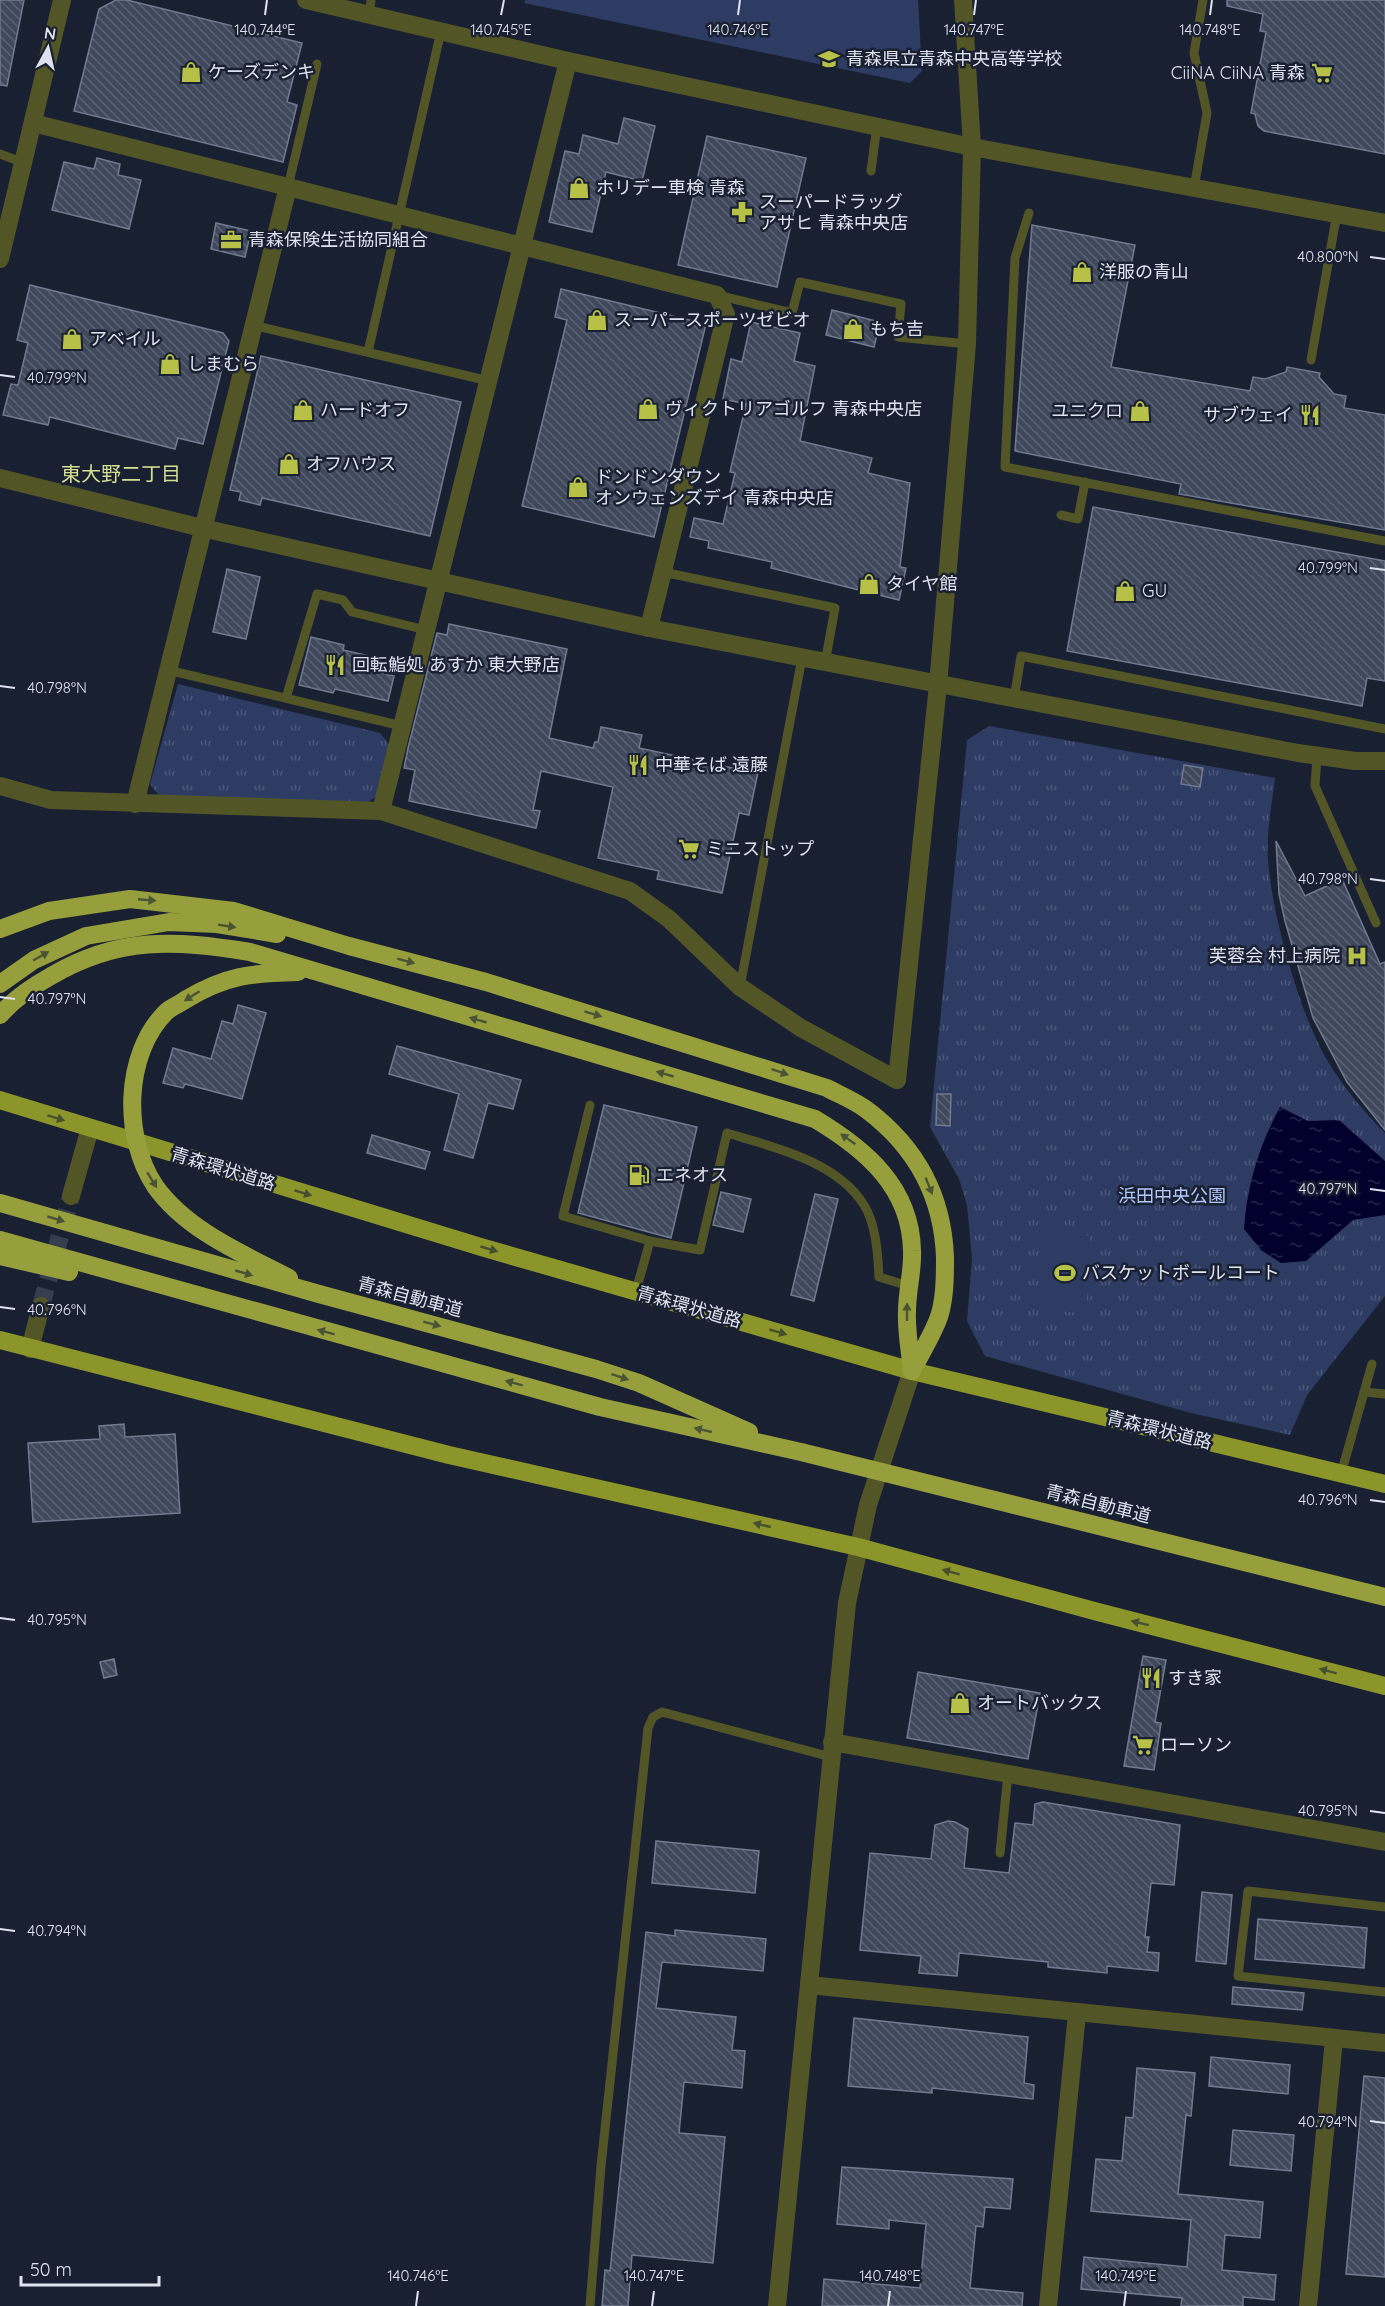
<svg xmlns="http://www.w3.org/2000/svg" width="1385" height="2306" font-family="Quicksand,'Noto Sans JP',sans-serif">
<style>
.park{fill:url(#park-tufts)}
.pitch{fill:#2e3c63}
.water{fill:url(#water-ripples)}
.building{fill:url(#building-back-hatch);stroke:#717a90;stroke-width:1.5}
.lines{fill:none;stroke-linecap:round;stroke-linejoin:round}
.tertiary-tunnel{stroke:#363d4d;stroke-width:18;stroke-dasharray:18 9;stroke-linecap:butt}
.service{stroke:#525627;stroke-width:9}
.minor{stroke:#525627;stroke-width:18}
.tertiary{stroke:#525627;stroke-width:18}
.trunk{stroke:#8c9529;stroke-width:18}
.motorway{stroke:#969f3c;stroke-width:18}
.oneway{fill:#4b5335}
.oneway2{fill:#474f2e}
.ticks{fill:none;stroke:#dde2ee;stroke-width:2}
.labels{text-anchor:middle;stroke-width:5;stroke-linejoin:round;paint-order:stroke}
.poi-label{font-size:18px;fill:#dde2ee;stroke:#192031;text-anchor:start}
.street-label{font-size:18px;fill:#dde2ee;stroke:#192031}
.park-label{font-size:18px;fill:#b1c6f8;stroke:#192031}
.neighbourhood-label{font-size:20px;fill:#d5df91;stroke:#192031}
.ticks-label{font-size:15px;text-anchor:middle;fill:#dde2ee;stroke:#192031;stroke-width:5;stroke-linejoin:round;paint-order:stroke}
</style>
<defs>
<pattern id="park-tufts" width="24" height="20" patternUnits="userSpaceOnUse" patternTransform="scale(1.5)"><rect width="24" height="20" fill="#2e3c63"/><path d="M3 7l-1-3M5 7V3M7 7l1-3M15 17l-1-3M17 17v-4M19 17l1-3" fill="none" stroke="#4c587a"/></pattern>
<pattern id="water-ripples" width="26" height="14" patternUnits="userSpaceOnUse" patternTransform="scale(1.5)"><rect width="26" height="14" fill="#02002d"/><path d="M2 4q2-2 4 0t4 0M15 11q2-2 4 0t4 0" fill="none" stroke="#26254c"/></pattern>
<pattern id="building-back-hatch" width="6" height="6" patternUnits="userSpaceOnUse" patternTransform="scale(1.5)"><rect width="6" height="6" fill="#40485c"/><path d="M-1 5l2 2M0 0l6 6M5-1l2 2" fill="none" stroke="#5b6274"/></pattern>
</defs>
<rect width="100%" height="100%" fill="#192031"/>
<!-- park -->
<g class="park">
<polygon points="178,684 380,733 390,746 378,795 367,803 160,797 150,784"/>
<path d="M989,726l286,52c-3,26 -9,55 -7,82 4,55 33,159 62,205 16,25 34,47 55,68v163l-78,99 -17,40 -99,-22 -206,-57 -18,-35 5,-62 -5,-54 -8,-26 -29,-52 37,-387z"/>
</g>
<!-- pitch -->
<g class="pitch">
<polygon points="525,0 918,0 922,71 910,83 524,3"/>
<polygon points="1045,1233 1090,1236 1086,1313 1040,1310"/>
</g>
<!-- water -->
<path class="water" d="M1280,1107l28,14 31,-1 46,41v54l-32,5 -47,41 -25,2 -20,-13 -17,-21c3,-44 15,-83 36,-122z"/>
<!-- building -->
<g class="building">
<polygon points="0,0 24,0 7,86 0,85"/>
<polygon points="116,0 127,0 302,43 287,102 297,105 283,162 74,111 99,9"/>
<polygon points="1227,0 1385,0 1385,154 1264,131 1258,126 1255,114 1251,113 1266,32 1260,31 1263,14 1227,6"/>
<polygon points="624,118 655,126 642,181 606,172 592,232 549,222 565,151 579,154 583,135 618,144"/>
<polygon points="707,136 806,158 777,287 678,265"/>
<polygon points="97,158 120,164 118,175 141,180 129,229 52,210 64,162 94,169"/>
<polygon points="216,223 251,231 245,257 211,249"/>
<polygon points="1032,225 1135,245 1111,367 1250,391 1253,377 1265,379 1286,372 1287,367 1320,373 1319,377 1334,394 1346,396 1344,408 1385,415 1385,530 1179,494 1181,484 1015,451"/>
<polygon points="30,285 223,333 229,341 203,444 178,438 175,449 50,417 48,425 3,415 11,384 18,385 28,343 17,340"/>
<polygon points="561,289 706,324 654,537 522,506 567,320 555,317"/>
<polygon points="832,310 880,322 874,347 826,335"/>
<polygon points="751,322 800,333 794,361 815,366 800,441 872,458 868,473 910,483 900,567 906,568 899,600 771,568 772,562 708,548 709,541 690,537 694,518 723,524 735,473 730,472 746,404 723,399 731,359 742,362"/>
<polygon points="261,356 461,402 430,536 262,498 260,505 239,500 241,492 230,490"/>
<polygon points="1093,507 1385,561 1385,681 1367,678 1362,706 1067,651"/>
<polygon points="227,569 260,577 246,639 213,632"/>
<polygon points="449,624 567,649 549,738 593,748 595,742 598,742 601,727 642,735 639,748 732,768 735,757 750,760 748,770 758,772 749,815 739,813 722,893 657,879 659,871 598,858 613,787 541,771 533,810 540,811 536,828 409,801 415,770 404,768 408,748 437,633 447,635"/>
<polygon points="311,637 344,645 343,650 383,659 380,673 394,676 388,701 335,689 333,693 299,685"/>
<polygon points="1184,765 1203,768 1200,787 1181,784"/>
<polygon points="1276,841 1305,896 1342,879 1380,964 1385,962 1385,1130 1347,1082 1313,1018 1285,921 1279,894"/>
<polygon points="238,1005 266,1013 242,1099 185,1084 183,1088 163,1083 173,1048 211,1059 222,1021 233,1024"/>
<polygon points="397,1046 521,1080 513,1109 488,1103 473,1158 444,1150 459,1094 389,1074"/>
<polygon points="937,1094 951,1094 950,1126 936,1125"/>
<polygon points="604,1105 697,1127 671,1238 578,1213"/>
<polygon points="372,1135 430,1152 425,1169 367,1153"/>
<polygon points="721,1192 751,1199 743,1232 713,1225"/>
<polygon points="815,1194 838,1199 814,1301 791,1295"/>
<polygon points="124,1424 125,1437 175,1434 180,1513 33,1522 28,1443 100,1439 99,1426"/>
<polygon points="1143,1656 1166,1660 1155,1722 1161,1723 1154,1770 1124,1766"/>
<polygon points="114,1659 117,1675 104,1678 100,1662"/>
<polygon points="918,1672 1040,1693 1028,1759 907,1738"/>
<polygon points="1043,1802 1180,1825 1174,1885 1151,1883 1145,1937 1149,1937 1147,1952 1159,1953 1158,1971 1107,1966 1107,1973 1048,1967 1048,1962 959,1953 957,1976 919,1973 921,1956 860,1950 870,1853 931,1859 935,1825 948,1821 955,1822 968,1829 964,1868 1009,1873 1015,1823 1033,1825 1035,1804"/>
<polygon points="656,1841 759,1851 755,1893 652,1883"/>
<polygon points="1202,1892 1232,1895 1226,1964 1196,1961"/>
<polygon points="1258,1919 1367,1928 1364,1968 1255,1959"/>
<polygon points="675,1930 766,1939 763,1971 662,1962 656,2008 736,2017 732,2050 745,2051 742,2088 684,2082 679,2133 725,2137 713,2263 632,2255 628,2306 602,2306 605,2270 610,2271 646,1932 675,1936"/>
<polygon points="1233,1987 1304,1993 1302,2010 1232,2004"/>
<polygon points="854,2018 1028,2037 1024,2083 1034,2085 1033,2099 932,2088 932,2093 848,2086"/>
<polygon points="1211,2057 1290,2065 1288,2094 1209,2086"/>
<polygon points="1137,2068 1195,2073 1191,2116 1186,2115 1178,2194 1263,2202 1260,2238 1225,2235 1222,2270 1276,2275 1274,2300 1243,2297 1243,2306 1181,2306 1182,2298 1081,2289 1084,2257 1187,2267 1191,2220 1091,2211 1096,2159 1122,2161 1126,2117 1133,2118"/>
<polygon points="1364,2076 1385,2078 1385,2277 1346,2274"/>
<polygon points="1233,2130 1294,2135 1291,2171 1230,2165"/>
<polygon points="842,2167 1013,2179 1010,2209 985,2207 983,2227 976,2226 970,2288 1023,2293 1022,2306 822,2306 824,2279 920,2288 926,2224 889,2220 889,2229 837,2224"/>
</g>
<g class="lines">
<!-- tertiary-tunnel -->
<polyline class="tertiary-tunnel" points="41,1306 71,1196"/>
<!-- service -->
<g class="service">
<polyline points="369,15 371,0"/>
<polyline points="0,154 24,163"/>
<polyline points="871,171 877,125"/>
<polyline points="288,187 317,64"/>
<polyline points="1194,188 1207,113 1194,53 1203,0"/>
<polyline points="1029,213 1015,258 1005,467 1385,541"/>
<polyline points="717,295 792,313 800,282 901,304 898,337 967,344"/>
<polyline points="252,325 489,381"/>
<polyline points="368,352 441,31"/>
<polyline points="1311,360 1337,213"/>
<polyline points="1061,515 1078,519 1085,482"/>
<polyline points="663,572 835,608 825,663"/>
<polyline points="168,670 402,726"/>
<polyline points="286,698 317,594 343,600 352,612 426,630"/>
<polyline points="1014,699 1021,656 1385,729"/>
<polyline points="1317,756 1315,786 1376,923"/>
<polyline points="740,987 802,658"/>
<polyline points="590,1105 563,1216 650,1241 636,1291"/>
<path d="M650,1241l50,9 27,-117c46,14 110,28 137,72 12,19 14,50 15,72l30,9"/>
<polyline points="1364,1392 1385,1394"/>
<polyline points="1341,1474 1372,1364"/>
<polyline points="1000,1853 1008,1774"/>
<polyline points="1385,1907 1248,1891 1238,1976 1385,1992"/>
<polyline points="590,2306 601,2166 648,1728 653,1717 662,1712 831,1757"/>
</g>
<!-- minor -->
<g class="minor">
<polyline points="33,123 717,295 726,314 649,628"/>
<polyline points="0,786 51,800 381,811 630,891 669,919 740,987 801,1028 897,1080"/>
<polyline points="135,804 288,187"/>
<polyline points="381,811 568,61"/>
<polyline points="809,1985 1385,2043"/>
<polyline points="1048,2306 1077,2014"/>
<polyline points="1308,2306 1334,2039"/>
</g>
<!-- tertiary -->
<g class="tertiary">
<polyline points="306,0 568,61 972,147 1385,223"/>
<polyline points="0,259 62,0"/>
<polyline points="0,478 202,528 649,628 1298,753 1355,761 1385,761"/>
<polyline points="897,1080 938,685 967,344 972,147 963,0"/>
<polyline points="71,1196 90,1128"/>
<polyline points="30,1349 41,1306"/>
<polyline points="832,1742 1385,1842"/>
<polyline points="777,2306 847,1603 868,1505 912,1371"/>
</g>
<!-- trunk -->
<g class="trunk">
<polyline points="0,1100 481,1247 912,1371 1385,1484"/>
<polyline points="0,1340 449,1455 858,1547 1098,1612 1385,1686"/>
</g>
<!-- motorway -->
<g class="motorway">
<path d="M0,929l49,-18 81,-12 104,12 115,35 137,36 341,106c13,7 28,13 40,22 49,37 76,86 78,148 0,19 0,46 -8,64 -7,17 -17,33 -25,49"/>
<polyline points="0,984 34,960 86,936 169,922 217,924 277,934"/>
<path d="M0,1015c14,-16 33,-29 51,-39 68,-40 123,-36 199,-24l565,167c50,30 96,68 97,132 1,19 -5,40 -5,60 -1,19 3,40 5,60"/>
<polyline points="0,1203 319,1294 596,1369 639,1383 749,1432"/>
<polyline points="0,1240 600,1407 801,1452 1385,1597"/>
<polyline points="0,1256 69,1272"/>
<path d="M289,1278c-46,-24 -103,-48 -134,-92 -32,-48 -32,-131 11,-174 5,-5 14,-8 19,-12 41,-25 67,-27 113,-28"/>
</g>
</g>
<!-- one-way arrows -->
<defs><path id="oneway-solid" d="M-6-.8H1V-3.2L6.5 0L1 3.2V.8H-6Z" transform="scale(1.5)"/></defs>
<g class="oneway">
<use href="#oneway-solid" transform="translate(147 900) rotate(5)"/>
<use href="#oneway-solid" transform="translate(227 926) rotate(9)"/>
<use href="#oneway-solid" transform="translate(41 956) rotate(-30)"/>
<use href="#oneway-solid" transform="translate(406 961) rotate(15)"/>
<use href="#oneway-solid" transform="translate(192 996) rotate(148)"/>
<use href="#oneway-solid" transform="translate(593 1014) rotate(17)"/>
<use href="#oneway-solid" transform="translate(478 1020) rotate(-164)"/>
<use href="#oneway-solid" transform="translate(780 1072) rotate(19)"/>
<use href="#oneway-solid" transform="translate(665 1074) rotate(-164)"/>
<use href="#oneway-solid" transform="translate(848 1139) rotate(-145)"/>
<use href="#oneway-solid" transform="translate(152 1180) rotate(58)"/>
<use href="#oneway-solid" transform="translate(929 1186) rotate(68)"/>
<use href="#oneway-solid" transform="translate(56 1219) rotate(16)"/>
<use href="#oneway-solid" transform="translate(244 1273) rotate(16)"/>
<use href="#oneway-solid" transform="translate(907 1312) rotate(-90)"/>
<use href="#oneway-solid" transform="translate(432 1324) rotate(15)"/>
<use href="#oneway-solid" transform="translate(326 1332) rotate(-165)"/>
<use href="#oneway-solid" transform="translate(620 1377) rotate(18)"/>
<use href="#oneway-solid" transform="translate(514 1383) rotate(-165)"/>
<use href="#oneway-solid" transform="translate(703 1430) rotate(-167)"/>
</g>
<g class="oneway2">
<use href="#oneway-solid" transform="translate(56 1118) rotate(17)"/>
<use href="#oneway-solid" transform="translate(303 1193) rotate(17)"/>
<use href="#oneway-solid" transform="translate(489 1249) rotate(16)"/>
<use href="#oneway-solid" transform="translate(778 1332) rotate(16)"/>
<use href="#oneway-solid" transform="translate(762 1525) rotate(-167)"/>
<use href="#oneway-solid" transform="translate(951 1572) rotate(-165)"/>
<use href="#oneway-solid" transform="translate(1140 1623) rotate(-166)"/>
<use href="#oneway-solid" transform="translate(1328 1671) rotate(-165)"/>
</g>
<!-- ticks -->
<path class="ticks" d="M265,15l2,-15M501,15l3,-15M738,15l2,-15M974,15l2,-15M1210,15l2,-15M1370,257l15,2M0,375l15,2M1370,568l15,2M0,686l15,2M1370,879l15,2M0,997l15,2M1370,1189l15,2M0,1307l15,2M1370,1500l15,2M0,1618l15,2M1370,1811l15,2M0,1929l15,2M1370,2121l15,2M416,2306l2,-15M652,2306l2,-15M888,2306l2,-15M1124,2306l2,-15"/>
<!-- icons -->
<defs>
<symbol id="school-bare" viewBox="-9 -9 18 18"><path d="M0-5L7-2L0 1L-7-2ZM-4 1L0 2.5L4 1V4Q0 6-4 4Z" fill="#b7c148" stroke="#192031" stroke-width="2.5" paint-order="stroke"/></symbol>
<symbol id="shop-bare" viewBox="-9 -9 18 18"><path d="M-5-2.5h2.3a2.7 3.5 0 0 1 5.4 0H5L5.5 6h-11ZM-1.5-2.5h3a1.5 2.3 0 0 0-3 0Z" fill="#b7c148" stroke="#192031" stroke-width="2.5" paint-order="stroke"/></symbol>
<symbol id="supermarket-bare" viewBox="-9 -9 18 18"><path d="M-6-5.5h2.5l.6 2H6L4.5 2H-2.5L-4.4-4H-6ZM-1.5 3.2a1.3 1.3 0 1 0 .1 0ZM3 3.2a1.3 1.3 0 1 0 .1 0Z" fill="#b7c148" stroke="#192031" stroke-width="2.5" paint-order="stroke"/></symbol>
<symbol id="pharmacy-bare" viewBox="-9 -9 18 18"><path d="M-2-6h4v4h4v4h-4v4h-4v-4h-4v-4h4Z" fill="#b7c148" stroke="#192031" stroke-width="2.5" paint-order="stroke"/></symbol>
<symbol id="office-bare" viewBox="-9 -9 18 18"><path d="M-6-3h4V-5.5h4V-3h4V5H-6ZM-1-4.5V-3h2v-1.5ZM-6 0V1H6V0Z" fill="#b7c148" stroke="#192031" stroke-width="2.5" paint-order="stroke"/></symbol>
<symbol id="restaurant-bare" viewBox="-9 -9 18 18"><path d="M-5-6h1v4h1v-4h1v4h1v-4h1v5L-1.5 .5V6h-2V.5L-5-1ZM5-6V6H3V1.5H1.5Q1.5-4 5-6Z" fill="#b7c148" stroke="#192031" stroke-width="2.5" paint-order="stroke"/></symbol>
<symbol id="hospital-bare" viewBox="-9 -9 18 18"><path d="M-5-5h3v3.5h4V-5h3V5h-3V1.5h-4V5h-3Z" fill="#b7c148" stroke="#192031" stroke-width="2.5" paint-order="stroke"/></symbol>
<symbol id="fuel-bare" viewBox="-9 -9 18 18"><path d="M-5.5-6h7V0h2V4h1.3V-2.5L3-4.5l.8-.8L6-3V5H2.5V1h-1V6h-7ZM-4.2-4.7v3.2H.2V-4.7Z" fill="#b7c148" stroke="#192031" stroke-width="2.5" paint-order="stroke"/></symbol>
<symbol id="stadium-bare" viewBox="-9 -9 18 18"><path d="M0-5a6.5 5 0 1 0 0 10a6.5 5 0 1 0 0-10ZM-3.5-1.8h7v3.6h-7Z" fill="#b7c148" stroke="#192031" stroke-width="2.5" paint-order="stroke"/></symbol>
</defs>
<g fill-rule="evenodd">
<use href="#school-bare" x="814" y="44" width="30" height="30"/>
<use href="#shop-bare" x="176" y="57" width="30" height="30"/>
<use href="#supermarket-bare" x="1307" y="58" width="30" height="30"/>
<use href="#shop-bare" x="564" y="173" width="30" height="30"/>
<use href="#pharmacy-bare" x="727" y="197" width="30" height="30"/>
<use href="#office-bare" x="216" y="225" width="30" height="30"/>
<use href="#shop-bare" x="1067" y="257" width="30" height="30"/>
<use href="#shop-bare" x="582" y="305" width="30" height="30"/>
<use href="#shop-bare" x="838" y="314" width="30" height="30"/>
<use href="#shop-bare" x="57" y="324" width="30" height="30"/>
<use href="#shop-bare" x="155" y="349" width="30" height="30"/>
<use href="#shop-bare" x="633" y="394" width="30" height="30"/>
<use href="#shop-bare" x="288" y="395" width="30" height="30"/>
<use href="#shop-bare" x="1125" y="396" width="30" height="30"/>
<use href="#restaurant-bare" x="1295" y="400" width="30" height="30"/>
<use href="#shop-bare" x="274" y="449" width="30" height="30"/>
<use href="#shop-bare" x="563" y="472" width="30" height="30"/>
<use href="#shop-bare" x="854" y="569" width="30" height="30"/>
<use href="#shop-bare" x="1110" y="576" width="30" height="30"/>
<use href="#restaurant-bare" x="320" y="650" width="30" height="30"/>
<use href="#restaurant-bare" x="623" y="750" width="30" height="30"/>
<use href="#supermarket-bare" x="674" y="834" width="30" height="30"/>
<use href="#hospital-bare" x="1342" y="941" width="30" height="30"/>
<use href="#fuel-bare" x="624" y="1160" width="30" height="30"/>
<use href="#stadium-bare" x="1050" y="1258" width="30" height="30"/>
<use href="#restaurant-bare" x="1136" y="1663" width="30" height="30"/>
<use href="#shop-bare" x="945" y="1688" width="30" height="30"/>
<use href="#supermarket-bare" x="1128" y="1730" width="30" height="30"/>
</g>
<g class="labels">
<!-- poi labels -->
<g class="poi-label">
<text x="846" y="65">青森県立青森中央高等学校</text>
<text x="208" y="78">ケーズデンキ</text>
<text x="1305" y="79" text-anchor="end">CiiNA CiiNA 青森</text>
<text x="596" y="194">ホリデー車検 青森</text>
<text x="759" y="208">スーパードラッグ<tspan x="759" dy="21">アサヒ 青森中央店</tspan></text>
<text x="248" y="246">青森保険生活協同組合</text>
<text x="1099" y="278">洋服の青山</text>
<text x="614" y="326">スーパースポーツゼビオ</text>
<text x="870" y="335">もち吉</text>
<text x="89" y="345">アベイル</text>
<text x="187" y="370">しまむら</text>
<text x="665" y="415">ヴィクトリアゴルフ 青森中央店</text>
<text x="320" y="416">ハードオフ</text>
<text x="1123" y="417" text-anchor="end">ユニクロ</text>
<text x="1293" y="421" text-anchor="end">サブウェイ</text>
<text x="306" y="470">オフハウス</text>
<text x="595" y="483">ドンドンダウン<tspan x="595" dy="21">オンウェンズデイ 青森中央店</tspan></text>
<text x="886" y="590">タイヤ館</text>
<text x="1142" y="597">GU</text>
<text x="352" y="671">回転鮨処 あすか 東大野店</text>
<text x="655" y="771">中華そば 遠藤</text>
<text x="706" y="855">ミニストップ</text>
<text x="1340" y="962" text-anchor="end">芙蓉会 村上病院</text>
<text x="656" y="1181">エネオス</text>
<text x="1082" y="1279">バスケットボールコート</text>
<text x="1168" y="1684">すき家</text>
<text x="977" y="1709">オートバックス</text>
<text x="1160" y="1751">ローソン</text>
</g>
<!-- street labels -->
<g class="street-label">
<text transform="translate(223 1169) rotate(17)" y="6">青森環状道路</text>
<text transform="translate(410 1297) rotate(15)" y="6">青森自動車道</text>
<text transform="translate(689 1307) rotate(16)" y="6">青森環状道路</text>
<text transform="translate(1159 1430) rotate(14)" y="6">青森環状道路</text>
<text transform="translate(1098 1504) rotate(14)" y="6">青森自動車道</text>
</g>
<!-- park labels -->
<g class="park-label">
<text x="1172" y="1202">浜田中央公園</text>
</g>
<!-- neighbourhood labels -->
<g class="neighbourhood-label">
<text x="121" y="481">東大野二丁目</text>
</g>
</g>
<g class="ticks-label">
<text x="265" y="35">140.744°E</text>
<text x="501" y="35">140.745°E</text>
<text x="738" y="35">140.746°E</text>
<text x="974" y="35">140.747°E</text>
<text x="1210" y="35">140.748°E</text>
<text x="1328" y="262">40.800°N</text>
<text x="57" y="383">40.799°N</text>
<text x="1328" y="573">40.799°N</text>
<text x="57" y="693">40.798°N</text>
<text x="1328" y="884">40.798°N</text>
<text x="57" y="1004">40.797°N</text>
<text x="1328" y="1194">40.797°N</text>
<text x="57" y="1315">40.796°N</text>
<text x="1328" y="1505">40.796°N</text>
<text x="57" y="1625">40.795°N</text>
<text x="1328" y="1816">40.795°N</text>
<text x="57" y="1936">40.794°N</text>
<text x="1328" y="2127">40.794°N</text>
<text x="418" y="2281">140.746°E</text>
<text x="654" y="2281">140.747°E</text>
<text x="890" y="2281">140.748°E</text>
<text x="1126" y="2281">140.749°E</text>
</g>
<!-- north arrow -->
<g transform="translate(48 48) rotate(8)" stroke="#192031" stroke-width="4.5" paint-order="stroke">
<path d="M0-4.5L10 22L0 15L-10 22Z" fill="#dde2ee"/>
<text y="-9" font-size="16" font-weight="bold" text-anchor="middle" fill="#dde2ee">N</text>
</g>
<!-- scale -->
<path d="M21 2276v9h138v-9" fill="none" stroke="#dde2ee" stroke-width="3"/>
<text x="30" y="2276" font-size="18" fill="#dde2ee" stroke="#192031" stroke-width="4.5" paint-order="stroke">50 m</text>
</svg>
